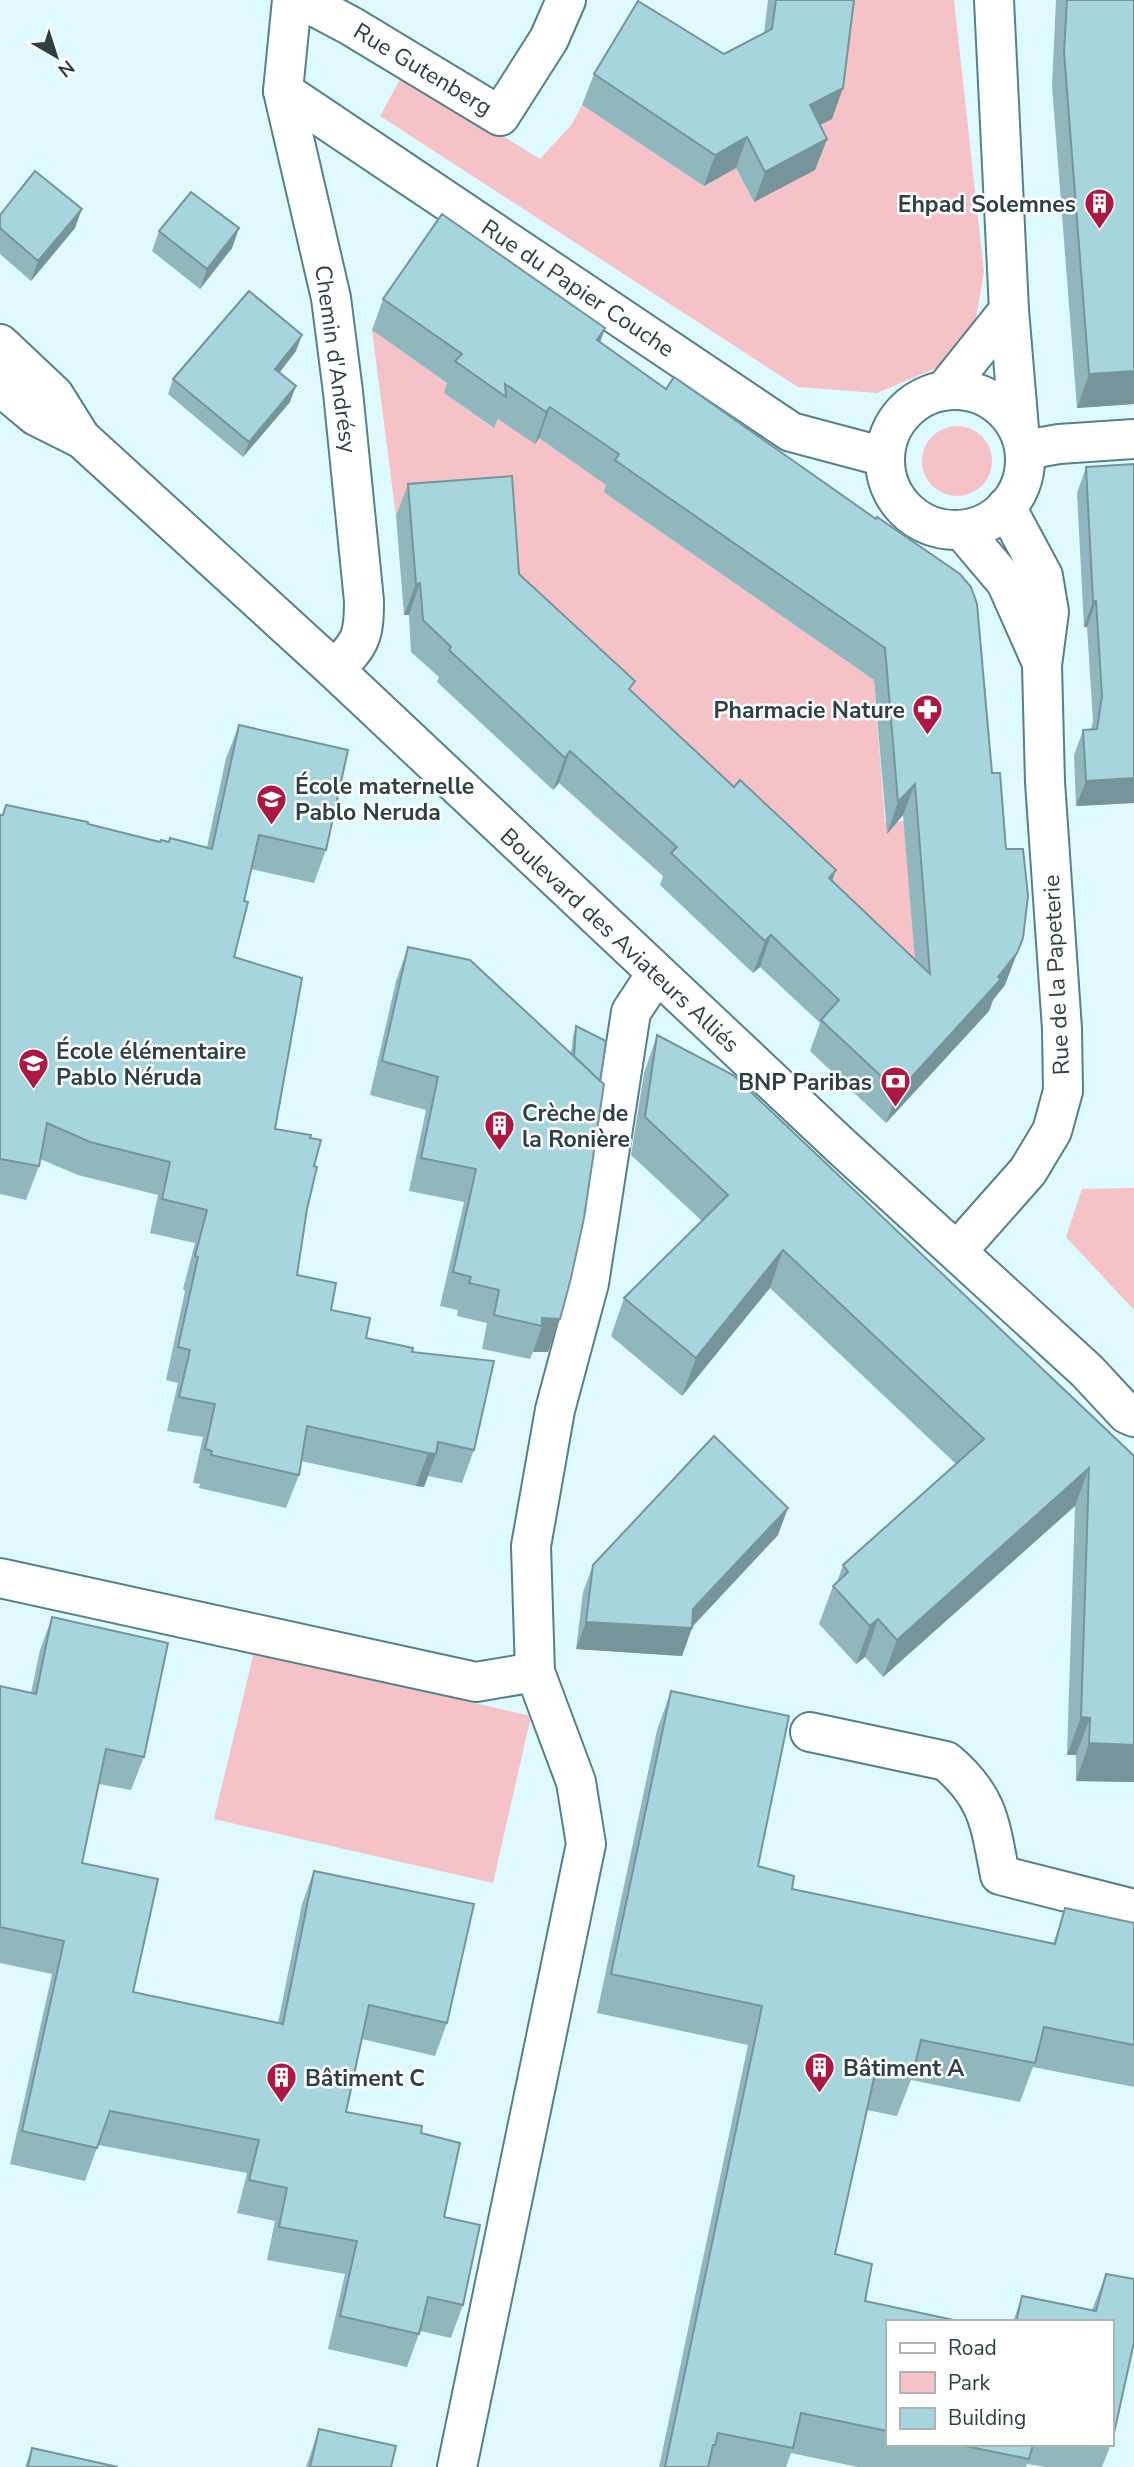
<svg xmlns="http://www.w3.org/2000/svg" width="1134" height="2467" font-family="'Nunito Sans',sans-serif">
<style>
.green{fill:#f5c3c7}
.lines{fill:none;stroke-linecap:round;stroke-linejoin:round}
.minor-casing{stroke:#568189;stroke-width:42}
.major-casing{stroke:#568189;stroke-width:42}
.minor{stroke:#fff;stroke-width:38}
.major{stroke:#fff;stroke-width:38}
.wall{fill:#90b7be}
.shaded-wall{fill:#75959b}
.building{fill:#a7d5dd;stroke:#75959b;stroke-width:2}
.labels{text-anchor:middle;stroke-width:5;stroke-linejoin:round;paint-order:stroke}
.street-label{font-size:23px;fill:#2d4043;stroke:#fff}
.poi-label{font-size:23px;font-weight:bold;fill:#2d4043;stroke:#fff;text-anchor:start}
</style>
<rect width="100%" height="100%" fill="#defaff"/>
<!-- green -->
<g class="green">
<polygon points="845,0 954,0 984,272 976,318 948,363 877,393 798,387 380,116 403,74 540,159 572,124 582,105 704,186 736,168 754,202 798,136"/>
<polygon points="372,330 450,385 444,393 492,427 499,419 535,443 539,438 608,486 604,492 874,680 885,822 904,821 916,962 634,850 591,813 649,750 396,516"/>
<circle cx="957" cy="461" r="35"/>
<polygon points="1134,1188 1134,1310 1066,1237 1082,1189"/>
<polygon points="254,1652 531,1716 493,1883 214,1819"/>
</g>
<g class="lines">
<defs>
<g id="minor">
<path d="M292,0l-9,91 48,207 12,94 21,209c0,38 -4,42 -29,69"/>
<polyline points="302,0 351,26 500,116 549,39 566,0"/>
<polyline points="994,0 1009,310 1019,429"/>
<polyline points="283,91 791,432 885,457"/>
<polyline points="945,390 1009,310"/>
<circle cx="955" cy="460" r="70"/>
<polyline points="1025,450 1059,444 1134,439"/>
<polyline points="962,530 1006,582 1042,663"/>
<polyline points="958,1250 1028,1171 1052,1131 1063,1091 1062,1029 1045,782 1042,665 1049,612 1043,576 1006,507"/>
<polyline points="0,1578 476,1682 535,1672"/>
<path d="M810,1732l136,29c43,36 44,63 54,114l134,34"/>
<polyline points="457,2467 586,1844 576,1782 535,1672 531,1546 555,1410 589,1283 631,1012 656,974"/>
</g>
<g id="major">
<polyline points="0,344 54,395 81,438 335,670 842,1147 1087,1371 1127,1414 1134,1417"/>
<polyline points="0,386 36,416 80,438"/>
</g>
</defs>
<!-- minor casing -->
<use href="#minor" class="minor-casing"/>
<!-- major casing -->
<use href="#major" class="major-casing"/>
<!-- minor -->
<use href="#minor" class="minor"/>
<!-- major -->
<use href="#major" class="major"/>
</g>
<!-- wall -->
<g class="wall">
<polygon points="768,0 854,0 832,119 820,125 827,139 815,170 754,202 736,168 704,186 582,105 594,74 724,54 764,33"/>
<polygon points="1056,0 1134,0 1134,404 1077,408 1052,86"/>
<polygon points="0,215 75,228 31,281 0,254"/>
<polygon points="239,228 232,248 200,289 152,251 159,231"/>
<polygon points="383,299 600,343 666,389 876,519 1005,985 993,1000 989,1011 886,1123 810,1051 820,1023 760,967 753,973 660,885 663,876 559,783 553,790 437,682 439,677 411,652 409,615 404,615 396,516 408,484 519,574 632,691 915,959 903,815 887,834 874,680 615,500 604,492 606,485 539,438 535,444 498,419 494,428 444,393 447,383 372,330"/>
<polygon points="296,351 279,373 290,402 243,457 168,394 173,379"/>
<polygon points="1086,467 1134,803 1076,806 1074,755 1083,730 1091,729 1093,721 1087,627 1084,627 1077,493"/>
<polygon points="239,725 326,850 314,883 251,869 234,957 275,1129 310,1138 314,1166 297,1275 331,1310 366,1338 412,1352 474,1450 462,1483 428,1476 424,1487 416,1486 301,1461 299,1475 286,1508 199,1488 200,1484 193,1483 203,1437 167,1431 178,1383 166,1380 185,1291 183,1289 195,1243 150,1233 158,1195 78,1175 40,1159 39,1166 26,1200 0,1194 0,815 2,815 6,805 160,842 169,842 207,847 226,758"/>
<polygon points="408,947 571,1054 573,1036 576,1026 548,1352 533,1352 530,1359 482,1349 487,1323 457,1316 458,1310 440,1306 464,1202 409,1191 426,1110 370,1095 396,981"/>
<polygon points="657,1035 1134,1456 1134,1782 1076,1781 1076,1755 1067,1755 1075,1506 883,1677 865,1657 856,1664 819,1624 833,1586 837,1582 843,1565 956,1464 770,1288 682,1396 611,1336 624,1298 702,1221 631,1155 644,1073"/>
<polygon points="778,1535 692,1627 682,1656 576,1649 583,1592 593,1565"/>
<polygon points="52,1617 144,1757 131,1790 99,1784 82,1863 133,1992 278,2023 302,1904 314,1871 447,2023 435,2056 362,2039 346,2112 421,2133 444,2217 463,2305 451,2338 420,2331 407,2367 328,2349 345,2274 267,2260 275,2221 237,2213 247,2173 98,2145 85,2181 10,2164 52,1974 0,1963 0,1686 31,1693 40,1650"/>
<polygon points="671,1691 758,1866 792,1889 1053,1944 1065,1908 1134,1923 1134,2087 1033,2067 1020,2102 911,2080 897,2116 867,2110 835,2254 865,2301 887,2322 887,2444 1111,2444 1102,2467 1046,2467 1027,2464 1026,2467 858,2467 791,2453 786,2467 659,2467 748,2045 597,2013 657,1730"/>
<polygon points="1106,2274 1134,2279 1134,2342 1111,2443 1111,2322 1013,2322 1022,2296 1092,2310"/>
<polygon points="319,2429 391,2467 306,2467"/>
<polygon points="32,2448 118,2467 25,2467"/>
</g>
<!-- shaded-wall -->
<g class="shaded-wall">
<polygon points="843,88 832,119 798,136 810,105"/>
<polygon points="747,137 736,168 704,186 715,155"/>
<polygon points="827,139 815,170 754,202 765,172"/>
<polygon points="82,209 75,228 31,281 38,261"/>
<polygon points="239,228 232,248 200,289 207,269"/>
<polygon points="605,328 594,360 597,340"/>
<polygon points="302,335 296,351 270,385 275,369"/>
<polygon points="1134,371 1134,404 1077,408 1089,374"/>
<polygon points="296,386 290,402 243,457 249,442"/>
<polygon points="550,407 539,438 535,444 546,412"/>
<polygon points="420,583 409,615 404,615 416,584"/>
<polygon points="1093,601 1096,601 1087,627 1084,627"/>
<polygon points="570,751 559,783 553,790 565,758"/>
<polygon points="1134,778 1134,803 1076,806 1086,781"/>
<polygon points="915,784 903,815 887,834 898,802"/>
<polygon points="836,870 824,902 829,878"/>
<polygon points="771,935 760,967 753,973 765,941"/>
<polygon points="1023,938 1005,985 993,1000 989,1011 886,1123 898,1092"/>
<polygon points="783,1250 770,1288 682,1396 696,1358"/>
<polygon points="542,1318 560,1319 548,1352 533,1352 542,1326"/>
<polygon points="428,1453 436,1454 424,1487 416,1486"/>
<polygon points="1089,1468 1075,1506 883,1677 897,1640"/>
<polygon points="788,1508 778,1535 691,1628 692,1628 682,1656 576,1649 586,1622 693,1609"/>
<polygon points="878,1619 865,1657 856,1664 870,1626"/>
<polygon points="1081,1717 1090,1718 1076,1755 1067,1755"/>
<polygon points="1089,1743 1134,1745 1134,1782 1076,1781"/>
</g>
<!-- building -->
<g class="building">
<polygon points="776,0 854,0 843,88 810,105 827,139 765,172 747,137 715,155 594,74 638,1 724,54 772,29"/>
<polygon points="1067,0 1134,0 1134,371 1089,374 1064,52"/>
<polygon points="35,171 82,209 38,261 0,228 0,215"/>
<polygon points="191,192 239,228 207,269 159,231"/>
<polygon points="442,214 605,328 597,340 666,389 674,377 876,519 877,517 960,574 971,587 977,604 992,773 1000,773 1006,849 1023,849 1028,896 1023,938 1017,953 998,977 1001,979 898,1092 821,1020 839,1000 771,935 765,941 671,853 677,847 570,751 565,758 449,650 451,647 423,620 420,583 416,584 408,484 512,476 519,574 635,681 629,689 734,787 740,780 836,870 829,878 930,974 915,784 898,802 885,648 626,468 615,460 619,454 550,407 546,412 505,384 506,397 455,361 462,354 383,299"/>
<polygon points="249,291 302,335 275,369 296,386 249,442 173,379"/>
<polygon points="1134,464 1134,778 1086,781 1083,730 1097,729 1102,696 1096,601 1093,601 1086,467"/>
<polygon points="239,725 348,750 326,850 259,835 244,901 248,902 234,957 302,978 275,1129 311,1135 310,1138 321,1140 314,1166 317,1167 307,1209 297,1275 336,1283 331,1310 370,1318 366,1338 413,1348 412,1352 494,1361 474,1450 438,1442 436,1454 428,1453 307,1426 299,1475 211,1455 212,1451 205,1449 215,1404 179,1397 190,1350 178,1347 198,1257 195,1256 207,1210 162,1199 170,1162 90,1142 47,1123 39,1166 0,1159 0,815 3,815 6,805 88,822 88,824 160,842 161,840 169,842 170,838 212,849"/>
<polygon points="408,947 470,960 604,1084 584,1218 571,1278 560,1319 542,1318 542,1326 494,1315 499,1290 469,1283 471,1277 453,1272 476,1169 421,1158 438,1077 382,1061"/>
<polygon points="576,1026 606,1041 600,1081 574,1056"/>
<polygon points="657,1035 733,1075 1134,1456 1134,1745 1089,1743 1090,1718 1081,1717 1089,1468 897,1640 878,1619 870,1626 833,1586 848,1572 843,1565 984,1439 783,1250 696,1358 624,1298 728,1195 645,1117"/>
<polygon points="714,1436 788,1508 693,1609 692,1628 586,1622 593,1565"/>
<polygon points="52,1617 168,1643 144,1757 106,1749 82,1863 158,1879 133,1992 283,2024 314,1871 474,1904 447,2023 369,2005 346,2112 422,2126 421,2133 460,2143 444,2217 480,2225 463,2305 428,2297 419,2334 340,2316 357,2241 279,2227 287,2188 249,2180 259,2140 110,2111 97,2148 22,2131 64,1941 0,1927 0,1686 36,1694"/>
<polygon points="671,1691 789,1716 758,1866 794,1876 792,1889 1055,1944 1065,1908 1134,1923 1134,2045 1044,2027 1035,2063 921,2040 912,2077 876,2069 835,2254 872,2264 865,2301 963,2322 887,2322 887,2431 801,2413 793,2448 718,2433 715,2445 713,2445 708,2467 665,2467 762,2006 611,1974"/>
<polygon points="1106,2274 1134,2279 1134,2342 1113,2438 1111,2437 1111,2322 1016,2322 1022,2296 1096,2311"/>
<polygon points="319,2429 396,2446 391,2467 310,2467"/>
<polygon points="955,2444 1033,2444 1029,2459"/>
<polygon points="32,2448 118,2467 28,2467"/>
</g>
<!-- icons -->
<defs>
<symbol id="building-pin" viewBox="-11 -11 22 30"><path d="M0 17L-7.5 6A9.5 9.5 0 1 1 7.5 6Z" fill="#ac1841" stroke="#fff"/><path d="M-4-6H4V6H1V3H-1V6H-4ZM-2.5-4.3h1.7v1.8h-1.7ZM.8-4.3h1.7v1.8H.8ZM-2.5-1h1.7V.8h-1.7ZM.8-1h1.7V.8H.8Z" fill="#fff"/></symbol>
<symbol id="pharmacy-pin" viewBox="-11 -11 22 30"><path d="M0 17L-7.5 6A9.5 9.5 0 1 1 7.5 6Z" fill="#ac1841" stroke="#fff"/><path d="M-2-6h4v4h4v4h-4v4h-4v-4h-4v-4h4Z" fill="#fff"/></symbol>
<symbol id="school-pin" viewBox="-11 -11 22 30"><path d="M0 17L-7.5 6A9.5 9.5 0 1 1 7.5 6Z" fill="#ac1841" stroke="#fff"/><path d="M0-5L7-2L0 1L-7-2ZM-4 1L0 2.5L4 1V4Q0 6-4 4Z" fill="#fff"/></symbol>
<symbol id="bank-pin" viewBox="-11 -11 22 30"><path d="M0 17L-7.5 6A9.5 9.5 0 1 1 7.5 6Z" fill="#ac1841" stroke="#fff"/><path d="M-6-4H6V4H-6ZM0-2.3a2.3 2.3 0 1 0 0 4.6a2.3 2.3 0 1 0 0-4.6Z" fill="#fff"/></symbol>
</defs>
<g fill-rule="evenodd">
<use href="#building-pin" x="1082" y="186" width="35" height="47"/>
<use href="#pharmacy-pin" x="910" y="692" width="35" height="47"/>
<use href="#school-pin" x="254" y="782" width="35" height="47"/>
<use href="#school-pin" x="16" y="1046" width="35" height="47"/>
<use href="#bank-pin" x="878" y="1064" width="35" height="47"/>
<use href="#building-pin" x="482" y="1108" width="35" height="47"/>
<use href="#building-pin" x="802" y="2050" width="35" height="47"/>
<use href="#building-pin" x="264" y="2060" width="35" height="47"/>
</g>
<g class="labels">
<!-- street labels -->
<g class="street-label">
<text transform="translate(423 69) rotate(31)" y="8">Rue Gutenberg</text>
<text transform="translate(578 288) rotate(34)" y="8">Rue du Papier Couche</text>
<text transform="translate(336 359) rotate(82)" y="8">Chemin d'Andrésy</text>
<text transform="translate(620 940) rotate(43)" y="8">Boulevard des Aviateurs Alliés</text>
<text transform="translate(1056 975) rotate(-93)" y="8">Rue de la Papeterie</text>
</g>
<!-- poi labels -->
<g class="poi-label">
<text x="1076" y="212" text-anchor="end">Ehpad Solemnes</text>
<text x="905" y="718" text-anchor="end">Pharmacie Nature</text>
<text x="295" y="794">École maternelle<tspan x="295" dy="26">Pablo Neruda</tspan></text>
<text x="56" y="1059">École élémentaire<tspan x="56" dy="26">Pablo Néruda</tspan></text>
<text x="872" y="1090" text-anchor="end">BNP Paribas</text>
<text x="522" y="1121">Crèche de<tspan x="522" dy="26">la Ronière</tspan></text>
<text x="843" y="2076">Bâtiment A</text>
<text x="305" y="2086">Bâtiment C</text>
</g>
</g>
<!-- legend -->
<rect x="886" y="2320" width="228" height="126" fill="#ffffff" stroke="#abb3b4" stroke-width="2"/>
<rect x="900" y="2343" width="35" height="10" fill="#ffffff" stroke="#abb3b4" stroke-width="2"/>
<text x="948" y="2355" font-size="21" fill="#2d4043">Road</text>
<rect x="900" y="2372" width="35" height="21" fill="#f5c3c7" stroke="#abb3b4" stroke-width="2"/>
<text x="948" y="2390" font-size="21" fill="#2d4043">Park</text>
<rect x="900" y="2408" width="35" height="21" fill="#a7d5dd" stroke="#abb3b4" stroke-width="2"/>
<text x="948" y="2425" font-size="21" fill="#2d4043">Building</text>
<!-- north arrow -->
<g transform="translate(56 56) rotate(141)" stroke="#ffffff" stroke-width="5" paint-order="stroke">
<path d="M0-5L12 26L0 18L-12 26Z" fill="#2d4043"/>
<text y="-10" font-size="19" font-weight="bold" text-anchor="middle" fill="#2d4043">N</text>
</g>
</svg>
